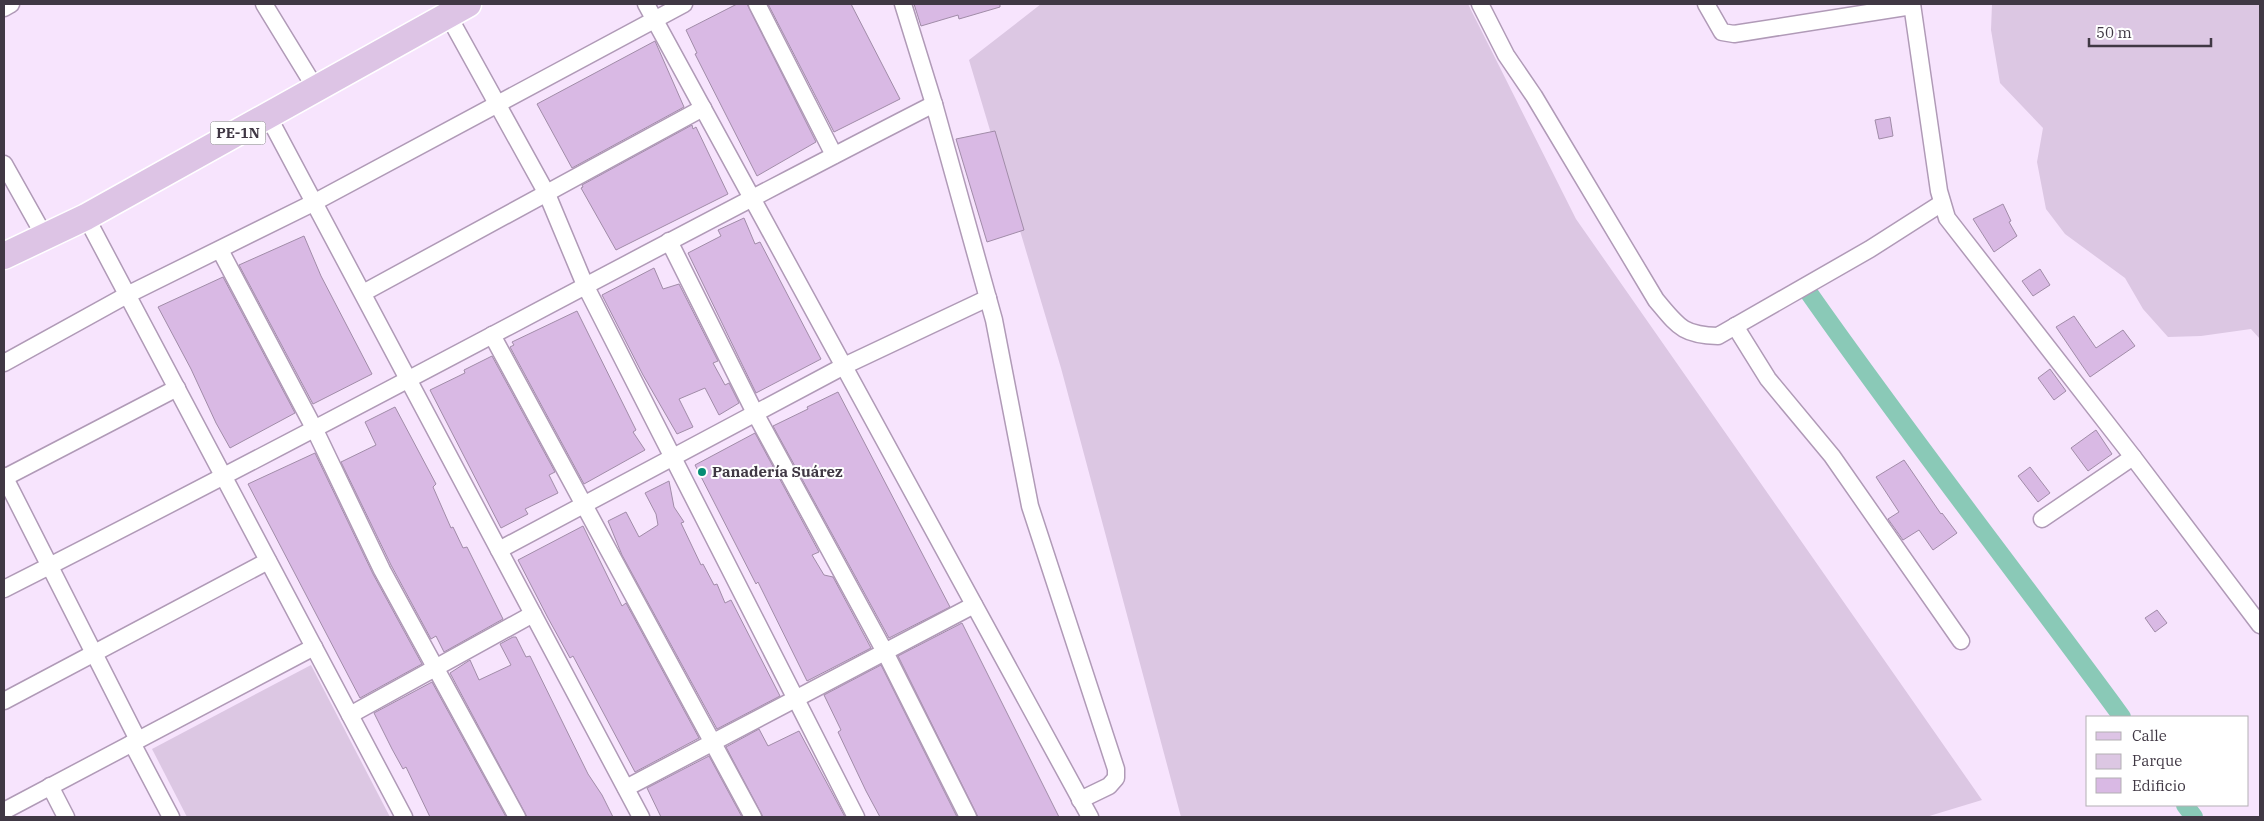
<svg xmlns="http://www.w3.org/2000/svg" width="2264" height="821" font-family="'IBM Plex Serif',serif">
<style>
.green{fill:#dcc7e3}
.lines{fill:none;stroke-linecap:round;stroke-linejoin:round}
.canal{stroke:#8ac9b7;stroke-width:18}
.building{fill:#d9b9e4;stroke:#a18ca8}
.street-casing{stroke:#b09ab7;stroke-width:19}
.primary-casing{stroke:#fff;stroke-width:29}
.street{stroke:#fff;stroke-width:16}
.primary{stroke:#ddc4e5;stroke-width:26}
.poi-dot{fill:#058d75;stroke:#fff;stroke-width:2}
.labels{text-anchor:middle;stroke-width:4;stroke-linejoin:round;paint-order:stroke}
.shield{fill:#fff;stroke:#79747c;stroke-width:1}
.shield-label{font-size:14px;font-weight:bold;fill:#403844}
.poi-label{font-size:15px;font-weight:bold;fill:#403844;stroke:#fff;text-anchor:start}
</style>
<rect width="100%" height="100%" fill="#f7e4fd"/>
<!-- green -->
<g class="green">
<polygon points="1041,4 1468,4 1576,219 1982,800 1926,817 1181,817 1061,368 969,60"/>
<polygon points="1992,4 2260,4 2260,339 2251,329 2201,336 2168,337 2143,309 2125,278 2065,234 2046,209 2037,162 2043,128 2000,83 1991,30"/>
<polygon points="311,665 390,817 187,817 152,749"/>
</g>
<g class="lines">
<!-- canal -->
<g class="canal">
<path d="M1809,293c101,144 209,282 313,424"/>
<polyline points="2185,805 2194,817"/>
</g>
</g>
<!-- building -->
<g class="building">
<polygon points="737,4 747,4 816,142 757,176 695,54 697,53 686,30"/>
<polygon points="768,4 851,4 900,99 834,132"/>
<polygon points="914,4 1000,4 1000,7 959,19 958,15 921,26"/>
<polygon points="655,41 684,107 572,168 537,104"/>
<polygon points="1890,117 1893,136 1879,139 1875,120"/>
<polygon points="692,125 693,129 696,127 728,194 616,250 581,188 583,187 582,185"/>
<polygon points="995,131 1024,230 987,242 956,139"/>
<polygon points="2003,204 2011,221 2009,222 2017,236 1994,252 1973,219"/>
<polygon points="744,218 755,244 760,242 821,359 756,393 688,253 721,236 718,230"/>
<polygon points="304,236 321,276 372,374 313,404 239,265"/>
<polygon points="654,268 663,289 679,284 718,361 713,363 725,385 729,383 739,403 719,415 705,388 679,399 693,427 677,434 643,375 602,295"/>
<polygon points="2040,269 2050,285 2033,296 2022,281"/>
<polygon points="223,277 295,413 230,448 216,423 191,369 158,307"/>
<polygon points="577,311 636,430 633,432 645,450 584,484 510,347 514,345 512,342"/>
<polygon points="2074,316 2096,348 2123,330 2135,346 2090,377 2056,327"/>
<polygon points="492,356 555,472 549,475 558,493 525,509 528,514 501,528 430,390 465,373 464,370"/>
<polygon points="2050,369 2066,391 2054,400 2038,378"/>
<polygon points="838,392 950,607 889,638 773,426 808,409 807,407"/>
<polygon points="395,407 436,484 433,487 451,528 453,527 463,548 467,547 503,619 444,652 436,636 431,639 391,565 341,462 376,445 365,422"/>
<polygon points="2096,430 2112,454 2088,471 2071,448"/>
<polygon points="755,433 819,552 812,555 824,575 833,577 871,648 807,681 758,582 756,584 695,465"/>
<polygon points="315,453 373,574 422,664 360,698 248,484"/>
<polygon points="1904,460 1941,514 1942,513 1957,533 1933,550 1919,530 1903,540 1888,519 1899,512 1876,477"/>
<polygon points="2030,467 2050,493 2038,502 2018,476"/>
<polygon points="669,481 674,507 684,522 681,523 701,565 703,564 714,585 717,584 725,603 731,600 780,696 717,729 622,555 608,521 626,512 639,537 658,525 656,514 645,493"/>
<polygon points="583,526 622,606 626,603 699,738 635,772 573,656 570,658 548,618 518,560"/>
<polygon points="2157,610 2167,623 2155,632 2145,618"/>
<polygon points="962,623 1059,817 978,817 898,656"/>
<polygon points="513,637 516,637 526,657 530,656 588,774 602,795 613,817 527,817 450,673 470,660 479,680 511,665 500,644"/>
<polygon points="881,665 957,817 880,817 866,791 838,732 841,730 824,695"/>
<polygon points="432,682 506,817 430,817 406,767 403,769 392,749 374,713"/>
<polygon points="759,729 768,746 799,731 845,817 763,817 726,747"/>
<polygon points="709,756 742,817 661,817 647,788"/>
</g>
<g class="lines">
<defs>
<g id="street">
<polyline points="264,4 316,89"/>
<polyline points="646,4 1090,817"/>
<polyline points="757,4 834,155"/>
<polyline points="903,4 934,104 994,320 1030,506 1116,769 1116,778 1109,786 1080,800"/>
<path d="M1480,4l26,51 28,41 122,204c22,26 26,35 62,36l152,-87 72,-46"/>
<polyline points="1706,4 1722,32 1734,34 1912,6"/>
<polyline points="1912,4 1939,191 1947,218 2133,457 2260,625"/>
<polyline points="4,8 11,4"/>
<polyline points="448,15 547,194 585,285 856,817"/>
<polyline points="268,116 641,817"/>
<polyline points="4,164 45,237"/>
<polyline points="86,217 404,817"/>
<polyline points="669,241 755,413 885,652 968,817"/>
<polyline points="220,250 314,428 382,570 517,817"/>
<polyline points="363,293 703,108"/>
<polyline points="1735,326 1768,379 1832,456 1961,641"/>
<polyline points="492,335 753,817"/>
<polyline points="4,363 127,295 315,202 684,4"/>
<polyline points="4,476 138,740"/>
<polyline points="4,478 177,388"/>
<polyline points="2042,519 2133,457"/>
<polyline points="499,550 844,366 988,298"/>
<path d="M4,589c312,-157 619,-326 930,-485"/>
<polyline points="4,701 268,561"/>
<polyline points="350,715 533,614"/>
<polyline points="132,743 171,817"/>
<polyline points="50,786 66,817"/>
<polyline points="626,788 974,605"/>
<polyline points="4,811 314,647"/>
</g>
<polyline id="primary" points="4,256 86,217 468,4"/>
</defs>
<!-- street casing -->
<use href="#street" class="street-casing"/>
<!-- primary casing -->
<use href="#primary" class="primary-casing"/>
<!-- street -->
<use href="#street" class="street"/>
<!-- primary -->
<use href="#primary" class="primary"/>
</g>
<!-- markers -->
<circle class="poi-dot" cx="702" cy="472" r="5"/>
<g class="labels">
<!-- shield labels -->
<rect class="shield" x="210.5" y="121.5" width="55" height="23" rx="4"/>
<g class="shield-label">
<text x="238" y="138">PE-1N</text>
</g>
<!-- poi labels -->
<g class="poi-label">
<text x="712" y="477">Panadería Suárez</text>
</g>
</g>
<!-- border -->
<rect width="2264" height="821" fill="none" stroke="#403844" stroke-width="10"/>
<!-- legend -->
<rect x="2086" y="716" width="162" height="90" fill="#ffffff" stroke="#b3afb4"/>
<rect x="2096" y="732" width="25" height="8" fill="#ddc4e5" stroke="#b3afb4"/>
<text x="2132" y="741" font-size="15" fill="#403844">Calle</text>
<rect x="2096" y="754" width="25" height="15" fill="#dcc7e3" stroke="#b3afb4"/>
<text x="2132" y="766" font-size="15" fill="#403844">Parque</text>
<rect x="2096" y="778" width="25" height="15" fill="#d9b9e4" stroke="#b3afb4"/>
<text x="2132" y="791" font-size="15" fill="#403844">Edificio</text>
<!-- scale -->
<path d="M2089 38v8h122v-8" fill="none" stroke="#403844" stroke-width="2.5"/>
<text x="2096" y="38" font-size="15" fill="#403844" stroke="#ffffff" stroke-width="4" paint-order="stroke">50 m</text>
</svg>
